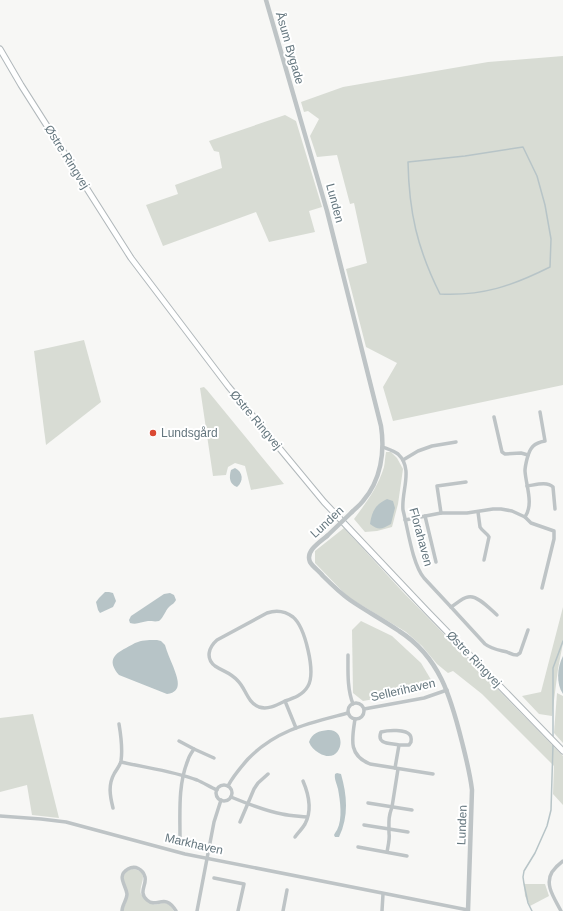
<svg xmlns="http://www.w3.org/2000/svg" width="563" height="911" font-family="Helvetica,sans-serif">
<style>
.green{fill:#d8dcd4}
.water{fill:#b7c4c7}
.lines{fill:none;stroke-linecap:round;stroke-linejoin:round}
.stream{stroke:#b7c4c7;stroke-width:1.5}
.secondary-casing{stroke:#b1b8bb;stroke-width:7}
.minor{stroke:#bec4c6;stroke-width:3.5}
.tertiary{stroke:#bec4c6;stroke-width:4.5}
.secondary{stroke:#fff;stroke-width:5}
.tertiary-bridge{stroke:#bec4c6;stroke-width:4.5}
.poi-dot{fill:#da4832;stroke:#fff;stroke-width:1.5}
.labels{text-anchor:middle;stroke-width:4;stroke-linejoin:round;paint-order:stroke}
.street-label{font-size:12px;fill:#64767e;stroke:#fff}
.poi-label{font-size:12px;fill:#64767e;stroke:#fff;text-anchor:start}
</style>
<rect width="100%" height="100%" fill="#f7f7f5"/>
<!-- green -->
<g class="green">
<polygon points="563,56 563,385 393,421 383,387 397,363 366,347 346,269 367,263 354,203 350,204 337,155 317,157 310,136 319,119 308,111 304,112 301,102 343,87 488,62"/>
<polygon points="285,115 296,121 322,207 309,211 315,232 269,242 256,212 163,246 146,205 178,194 175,185 222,168 219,152 214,151 209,141"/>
<polygon points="84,340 101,402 46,445 34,351"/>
<polygon points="204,387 207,390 284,484 251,490 245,466 235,463 228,467 226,475 213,476 200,388"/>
<path d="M386,452h5l6,6 6,11 -5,35 -6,23 -15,4 -12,1 -11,-13c12,-16 24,-32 30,-52 1,-5 1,-10 2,-15z"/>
<polygon points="344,528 402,591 563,756 563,805 553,794 554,766 482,694 453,671 448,673 437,664 422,646 406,632 348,597 315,563 315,551"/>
<polygon points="563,607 563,643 558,669 552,716 539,714 522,696 541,692"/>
<polygon points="361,621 392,636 421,663 436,688 363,701 353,693 352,630"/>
<polygon points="557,693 563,696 563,743 554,733"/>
<polygon points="33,714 59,818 32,815 27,785 0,792 0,718"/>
<path d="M132,869c20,2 6,16 9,25 1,1 4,3 4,4 13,13 13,2 23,6 3,1 4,5 6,7h-51c0,-4 3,-6 3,-9 3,-12 -11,-28 6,-33z"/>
<polygon points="524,884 545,884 549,896 530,906 525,896"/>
</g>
<!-- water -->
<g class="water">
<path d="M235,468c8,4 9,13 2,19 -8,-3 -8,-10 -6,-17z"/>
<path d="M387,499l6,2 2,7 -4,16c-9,5 -12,7 -21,0 2,-13 5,-19 17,-25z"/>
<polygon points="105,592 109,592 113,593 116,601 113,607 100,613 98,610 96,602 99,598"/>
<path d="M170,593l4,2 2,5c-2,4 -4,4 -7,7 -4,4 -5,10 -10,14 -4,1 -7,0 -11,0 -7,1 -11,4 -18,2l-1,-3 2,-4 33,-22z"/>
<path d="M157,640l4,1 4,4c2,7 5,14 8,21 4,11 11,26 -6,28l-48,-19c-11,-13 -7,-20 7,-27 4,-2 8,-5 12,-6 5,-2 13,-2 19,-2z"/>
<path d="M563,656v38c-7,-10 -6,-27 0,-38z"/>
<path d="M328,730c21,-1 14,37 -9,23 -5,-3 -8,-6 -10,-11 3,-9 10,-11 19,-12z"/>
<path d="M337,773l4,1c6,21 8,42 -2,63h-4l-1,-2c1,-2 2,-4 3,-5 6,-11 3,-30 1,-41 -1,-5 -4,-10 -3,-15z"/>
</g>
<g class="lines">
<!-- stream -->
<g class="stream">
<path d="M523,147l14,29 8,29 6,34 -1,28c-38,19 -67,29 -110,27 -23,-46 -31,-82 -32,-132l57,-6z"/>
<polyline points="553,736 553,668 563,641"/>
<polyline points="532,911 528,903 524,884 523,877 524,871 535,853 547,826 551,810 553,745"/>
</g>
<defs>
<polyline id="secondary" points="0,49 21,85 131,258 228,386 324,502 427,611 563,751"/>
</defs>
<!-- secondary casing -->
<use href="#secondary" class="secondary-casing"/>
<!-- minor -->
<g class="minor">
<polyline points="494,417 502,452 505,454 521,453 528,455"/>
<path d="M383,447c5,2 11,4 15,7 16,15 3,37 5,56 5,19 9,53 21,68l27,29 34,37c6,5 14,6 22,8 4,2 6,3 10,3l3,-2 8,-23"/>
<polyline points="403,460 418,451 432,446 456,442"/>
<path d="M527,486c8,-1 20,-5 26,1l2,22"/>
<path d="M478,512l2,15c2,4 7,6 9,10l-5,23"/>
<polyline points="441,513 437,486 466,482"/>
<polyline points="425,516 436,562"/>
<path d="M525,517c9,-13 1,-31 0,-46 0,-4 1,-8 2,-12 3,-12 7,-16 18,-18l-5,-29"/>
<polyline points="405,520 441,513 467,513 493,509 501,509 512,511 525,517 531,523 554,531 554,539 542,588"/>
<path d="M451,607c5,-3 11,-9 17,-10 9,-3 23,13 29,18"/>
<path d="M348,655c0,16 -1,34 5,49"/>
<path d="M285,701c-8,4 -17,9 -26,6 -12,-5 -13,-18 -21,-26 -8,-9 -14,-9 -23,-15 -10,-8 -6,-19 2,-26l50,-27c9,-3 18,-2 26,4 12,10 23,55 15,69 -5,9 -14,12 -23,15l11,27"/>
<circle cx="356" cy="711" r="8"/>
<polyline points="364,709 424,698 447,690"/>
<path d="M355,719c-3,20 -7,36 15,45l63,10"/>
<polyline points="179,741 194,749 214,758"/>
<path d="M121,762c26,6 52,9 76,18 7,3 13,7 20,10"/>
<path d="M395,768l4,-23h10l2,-3c0,-3 1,-4 -1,-7 -4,-6 -22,-5 -29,-3 -5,13 10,11 18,13"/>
<circle cx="224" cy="793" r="8"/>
<path d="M228,786c5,-10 13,-19 20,-27 29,-30 62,-36 100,-46"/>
<path d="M231,797c17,7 34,14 51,17 9,2 17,2 25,3"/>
<polyline points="368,803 412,810"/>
<path d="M113,808c-3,-12 -5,-23 1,-34 2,-4 6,-8 7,-13 2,-13 0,-25 -2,-37"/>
<polyline points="0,816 41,819 66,822 185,854 468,910"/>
<polyline points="240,822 254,789 258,783 268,774"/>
<polyline points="364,825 408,832"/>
<path d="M180,837c0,-25 -2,-53 8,-77 1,-4 4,-8 6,-11"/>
<path d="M295,837c3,-4 7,-8 10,-13 7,-13 4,-29 -2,-43"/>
<polyline points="358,847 407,856"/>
<path d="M387,852c1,-6 3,-13 2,-19 0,-11 -1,-15 3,-26l6,-38"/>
<polyline points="214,878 244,884 238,911"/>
<path d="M122,911c0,-6 5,-11 5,-17 -1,-9 -11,-18 1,-25 7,-4 15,0 17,8 2,8 -7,15 2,23 10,9 18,-8 29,11"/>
<polyline points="197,911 214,822 221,800"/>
<polyline points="283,911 287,890"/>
<polyline points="382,911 383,894"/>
<path d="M561,911c-6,-12 -17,-26 -9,-39 3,-4 7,-8 11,-11"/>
</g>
<!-- tertiary -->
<g class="tertiary">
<path d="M266,0l61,211 54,215c4,26 0,54 -18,75 -3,4 -7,7 -11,11"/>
<path d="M327,536c-7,6 -22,15 -17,26 3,5 9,9 13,14 8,8 17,17 27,24 16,11 33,20 49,31 41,26 52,67 63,111 4,16 8,31 10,48l-4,121"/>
</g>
<!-- secondary -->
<use href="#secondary" class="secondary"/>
<!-- tertiary-bridge -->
<polyline class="tertiary-bridge" points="327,536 352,512"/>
</g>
<!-- markers -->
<circle class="poi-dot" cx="153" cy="433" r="4"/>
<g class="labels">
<!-- street labels -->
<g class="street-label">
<text transform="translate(290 48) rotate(74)" y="4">Åsum Bygade</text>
<text transform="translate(67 157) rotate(58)" y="4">Østre Ringvej</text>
<text transform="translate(335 203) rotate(75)" y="4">Lunden</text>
<text transform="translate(256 420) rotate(50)" y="4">Østre Ringvej</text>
<text transform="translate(327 522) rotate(-43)" y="4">Lunden</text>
<text transform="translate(421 537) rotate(75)" y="4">Florahaven</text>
<text transform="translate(474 659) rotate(46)" y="4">Østre Ringvej</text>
<text transform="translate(403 690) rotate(-13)" y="4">Sellerihaven</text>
<text transform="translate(462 825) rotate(-88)" y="4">Lunden</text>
<text transform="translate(194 844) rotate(13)" y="4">Markhaven</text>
</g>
<!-- poi labels -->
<g class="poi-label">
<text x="161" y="437">Lundsgård</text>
</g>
</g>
</svg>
